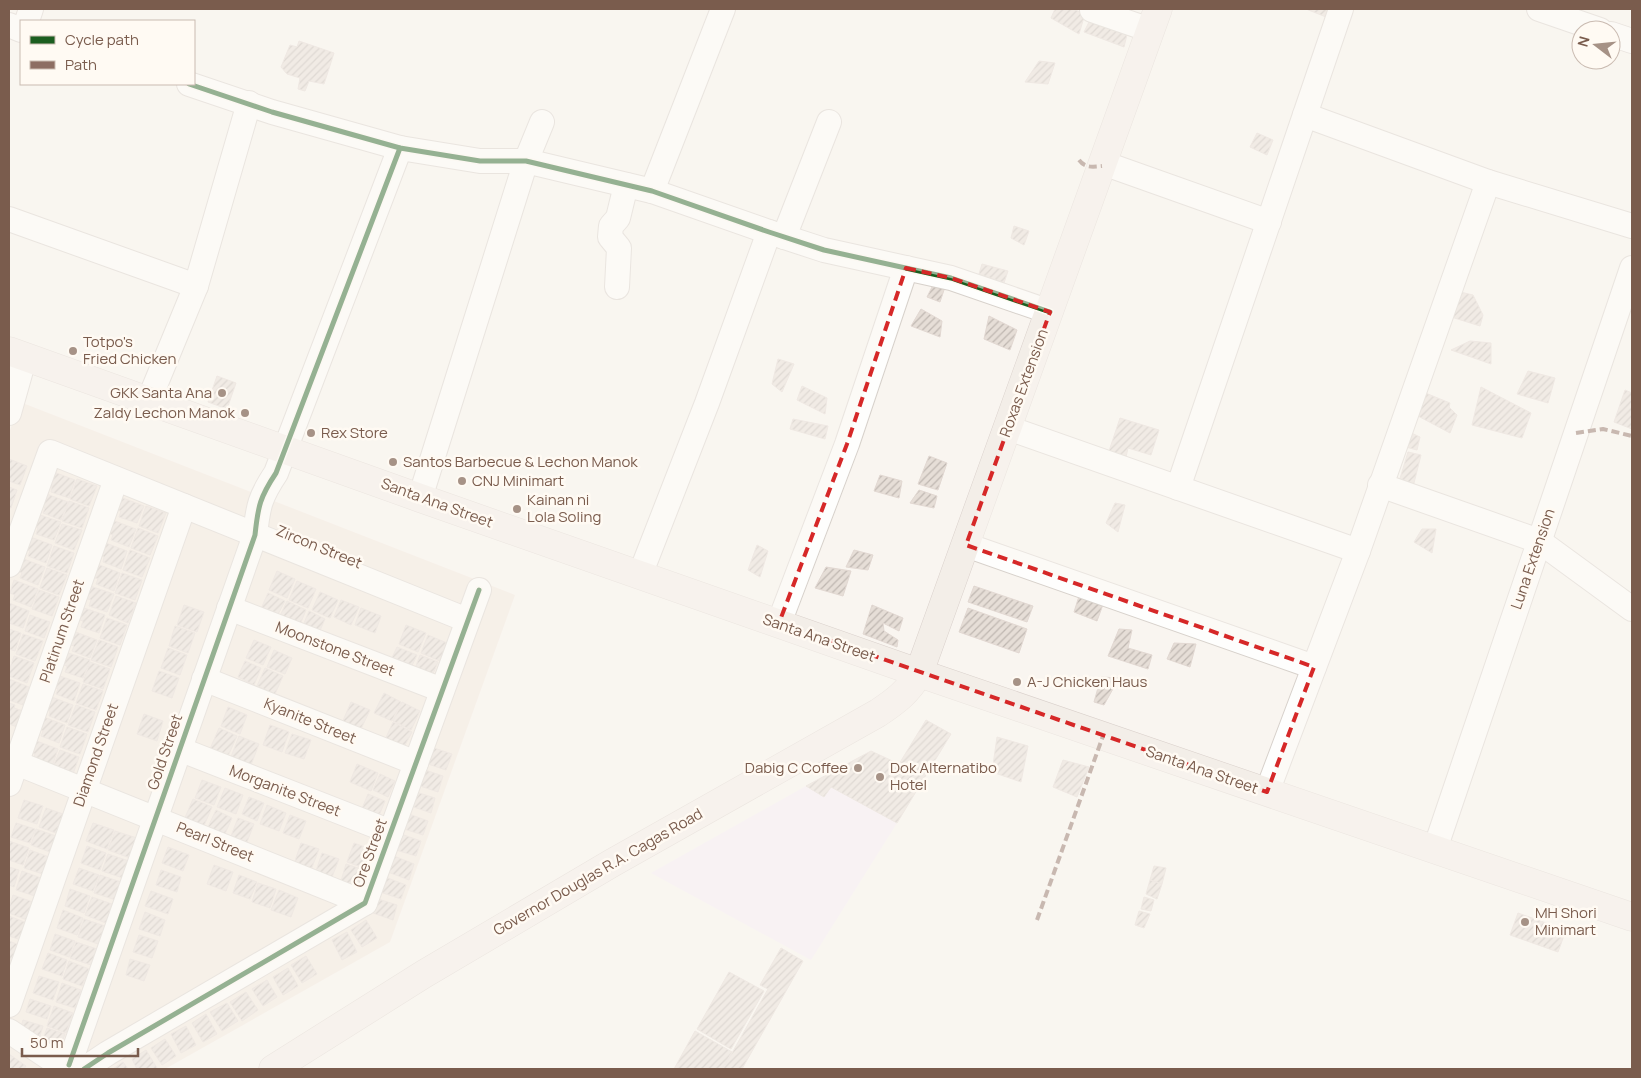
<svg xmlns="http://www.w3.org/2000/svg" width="1641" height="1078" font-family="Manrope,sans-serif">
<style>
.residential{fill:#f2e8de}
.education{fill:#f6eef6}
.building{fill:url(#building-hatch);stroke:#e2d8d2}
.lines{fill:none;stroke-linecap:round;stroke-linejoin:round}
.minor-casing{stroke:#d7d1cb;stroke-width:26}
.major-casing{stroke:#dad1cc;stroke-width:29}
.minor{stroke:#fefefd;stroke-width:24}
.major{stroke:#f3eee8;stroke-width:28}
.quiet{stroke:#8d6e63;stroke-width:4;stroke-dasharray:8 4;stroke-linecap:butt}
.cycleway-casing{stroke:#fffaf3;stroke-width:8}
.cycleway{stroke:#1b5e20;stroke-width:5}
.marked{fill:none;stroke:#d62828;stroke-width:4;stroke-dasharray:10 6;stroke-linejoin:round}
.poi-dot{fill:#a69286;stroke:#fffaf3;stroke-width:2}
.labels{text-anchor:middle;stroke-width:5;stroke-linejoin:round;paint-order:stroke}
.poi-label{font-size:15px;fill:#7a5c4d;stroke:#fffaf3;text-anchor:start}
.street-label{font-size:15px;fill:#7a5c4d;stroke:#fffaf3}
</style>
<defs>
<pattern id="building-hatch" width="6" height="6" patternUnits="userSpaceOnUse" patternTransform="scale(1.25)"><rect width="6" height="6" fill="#e6ded7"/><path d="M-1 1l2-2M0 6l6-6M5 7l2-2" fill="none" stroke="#bfb7b1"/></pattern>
</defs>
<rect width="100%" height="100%" fill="#f9f5f0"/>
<!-- residential -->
<polygon class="residential" points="20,402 515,595 390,942 165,1069 9,1069 9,433"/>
<!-- education -->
<polygon class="education" points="806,786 824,797 831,787 897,823 811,960 651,873"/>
<!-- building -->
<g class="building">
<polygon points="1055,9 1073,9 1085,14 1079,34 1051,18"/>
<polygon points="1306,9 1330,9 1326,17"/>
<polygon points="1092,16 1129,26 1124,47 1084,32"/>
<polygon points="299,41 334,53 324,84 309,81 305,91 298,89 300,78 287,74 281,67 290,45 297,47"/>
<polygon points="1039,61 1055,63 1048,84 1025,82"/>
<polygon points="1257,133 1273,140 1267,155 1250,147"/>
<polygon points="1014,226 1029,231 1024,245 1011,238"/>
<polygon points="982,264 1008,271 1004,283 979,274"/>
<polygon points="934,283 945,287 940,302 927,297"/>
<polygon points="1456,291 1473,295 1483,315 1480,326 1448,316"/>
<polygon points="921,309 942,321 940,337 911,326"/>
<polygon points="989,316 1017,330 1010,350 984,339"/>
<polygon points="1470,341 1491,343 1491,364 1451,350"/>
<polygon points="778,359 794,364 782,392 772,384"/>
<polygon points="1528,371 1555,378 1548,403 1517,394"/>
<polygon points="217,376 236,383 227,409 208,402"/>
<polygon points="802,386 827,398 825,414 797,400"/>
<polygon points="1481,387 1531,413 1522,438 1472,425"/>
<polygon points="1625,390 1632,393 1632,429 1614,422"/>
<polygon points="1423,392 1450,403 1449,407 1457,415 1450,433 1418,416"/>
<polygon points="1120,418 1159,430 1151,455 1128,448 1126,457 1109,451"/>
<polygon points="793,419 828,426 825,439 790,429"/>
<polygon points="1405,430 1420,437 1417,450 1402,446"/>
<polygon points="1408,452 1421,455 1413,487 1398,485"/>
<polygon points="929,456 947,463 938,490 918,484"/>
<polygon points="9,459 27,466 20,485 9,481"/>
<polygon points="51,471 75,480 69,498 51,492 52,486 47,484"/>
<polygon points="880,475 902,481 899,498 874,491"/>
<polygon points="77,479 97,486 89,506 70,499"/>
<polygon points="9,487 17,490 11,508 9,508"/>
<polygon points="919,490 937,496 934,508 910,503"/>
<polygon points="44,493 68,502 61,520 43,513 45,508 39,505"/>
<polygon points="120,497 144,506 137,523 119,517 121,511 115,510"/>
<polygon points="69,501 89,508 82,528 62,521"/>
<polygon points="1115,503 1125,505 1118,532 1106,523"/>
<polygon points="146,506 166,513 158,533 139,526"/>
<polygon points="37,514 61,522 54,540 36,534 38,528 32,526"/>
<polygon points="112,520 136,529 129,547 111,540 113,535 107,533"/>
<polygon points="62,524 82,530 74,550 55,543"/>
<polygon points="138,528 158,536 150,555 131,548"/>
<polygon points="1422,529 1436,529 1432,553 1414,542"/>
<polygon points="28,536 52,545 46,563 28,556 30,551 24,549"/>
<polygon points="103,542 127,551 121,569 103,562 104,557 99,555"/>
<polygon points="757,545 768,551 760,577 748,570"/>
<polygon points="54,546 74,553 67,573 47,566"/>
<polygon points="130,550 150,558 142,577 123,570"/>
<polygon points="854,550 873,555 868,570 846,567"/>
<polygon points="21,558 45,567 38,585 20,578 22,573 16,571"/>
<polygon points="97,564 120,573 114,591 96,584 98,579 92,577"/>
<polygon points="826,567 851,571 843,596 815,588"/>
<polygon points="47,568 67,575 59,595 40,588"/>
<polygon points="277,571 295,579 287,598 269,590"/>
<polygon points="122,573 142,580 135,600 115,593"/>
<polygon points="14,580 38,589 31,607 13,600 15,595 10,593"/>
<polygon points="297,581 316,589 308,608 289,600"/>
<polygon points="90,586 114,594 107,612 89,606 91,600 85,598"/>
<polygon points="974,586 1033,606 1027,622 968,602"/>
<polygon points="39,590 59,597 52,616 32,609"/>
<polygon points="320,592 338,600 330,618 312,610"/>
<polygon points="268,593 285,601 276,618 260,611"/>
<polygon points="1080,593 1105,599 1097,621 1074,612"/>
<polygon points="116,596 136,603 128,623 109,615"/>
<polygon points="341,600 359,607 351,625 334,617"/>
<polygon points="287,601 306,610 299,627 279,618"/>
<polygon points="9,603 29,611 23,628 9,623"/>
<polygon points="184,605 204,612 197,632 177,625"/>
<polygon points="872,605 903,618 899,631 883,623 884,631 898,640 897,647 863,634"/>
<polygon points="81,607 105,615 99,633 81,627 83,621 77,619"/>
<polygon points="361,608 381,616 375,633 355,625"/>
<polygon points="968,608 1027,629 1019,653 959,632"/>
<polygon points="309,611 325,619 318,635 302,628"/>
<polygon points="30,615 50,622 44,638 25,631"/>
<polygon points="107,618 127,625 120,645 100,638"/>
<polygon points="406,625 426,633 418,652 399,644"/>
<polygon points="175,626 195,633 188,653 169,646"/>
<polygon points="9,629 21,633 15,651 9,649"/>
<polygon points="1119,629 1132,630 1128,648 1152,655 1148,669 1108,656"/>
<polygon points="73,631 97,640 90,658 72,651 74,646 68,644"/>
<polygon points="23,634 43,641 35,661 16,654"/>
<polygon points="428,635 447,643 440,661 421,653"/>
<polygon points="99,640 118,647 111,667 91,660"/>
<polygon points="254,640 271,647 263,665 246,658"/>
<polygon points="1174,643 1196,644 1190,667 1167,659"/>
<polygon points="397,647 417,655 408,674 388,666"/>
<polygon points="168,648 187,655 180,675 161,668"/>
<polygon points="274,650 292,658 285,674 267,667"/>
<polygon points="65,652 90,660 83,678 65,672 67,666 61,664"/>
<polygon points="420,655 438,662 430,681 413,674"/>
<polygon points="14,656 34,663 27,683 9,676 9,671"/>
<polygon points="245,661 261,668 254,685 238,677"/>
<polygon points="90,662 110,669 103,689 83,682"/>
<polygon points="265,668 283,676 275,694 257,686"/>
<polygon points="159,671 179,678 172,698 152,691"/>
<polygon points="57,675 80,683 74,701 56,694 58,689 52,687"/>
<polygon points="1101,677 1119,678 1104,705 1094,702"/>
<polygon points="9,679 29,687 23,705 9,700"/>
<polygon points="83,684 103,691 96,710 76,703"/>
<polygon points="384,693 401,702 392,721 374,713"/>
<polygon points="49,696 73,705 67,723 49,716 50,711 45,709"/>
<polygon points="351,702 370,710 360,731 342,723"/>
<polygon points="402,702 420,711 411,730 393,721"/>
<polygon points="9,703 15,705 14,708 23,711 17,727 9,724"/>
<polygon points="76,705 95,712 88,732 68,725"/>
<polygon points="228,707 247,715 240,734 221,726"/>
<polygon points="144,714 163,721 157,741 137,734"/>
<polygon points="41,716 65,725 59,743 41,736 43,731 37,729"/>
<polygon points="926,720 951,734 897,823 831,787 824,797 806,786 871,751 899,764"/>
<polygon points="393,722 412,732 402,751 384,742"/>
<polygon points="270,725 289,732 282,752 263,745"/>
<polygon points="67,727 87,734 80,754 60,747"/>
<polygon points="219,728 237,736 228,756 210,749"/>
<polygon points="292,734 311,740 304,759 285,753"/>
<polygon points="239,736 259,744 251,765 231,757"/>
<polygon points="997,737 1028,746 1021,782 992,772"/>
<polygon points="34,740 58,749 52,767 33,760 35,754 30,753"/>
<polygon points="431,747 452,754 446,770 425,763"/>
<polygon points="60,750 79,757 72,777 52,769"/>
<polygon points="1063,760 1089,767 1077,797 1053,787"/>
<polygon points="357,764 378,773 371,791 350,782"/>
<polygon points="425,770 443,776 438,792 420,786"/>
<polygon points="380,774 395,781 388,797 373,790"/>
<polygon points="202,780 221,787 214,805 195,798"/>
<polygon points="225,788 243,795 236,814 217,807"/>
<polygon points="416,792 435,798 431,813 411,806"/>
<polygon points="368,794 385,801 378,818 361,811"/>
<polygon points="249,797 264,803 257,821 242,814"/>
<polygon points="193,799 212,807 203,828 184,820"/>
<polygon points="24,800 43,806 37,824 18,818"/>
<polygon points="267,805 286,813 279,831 260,824"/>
<polygon points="46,808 63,814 56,833 39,827"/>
<polygon points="216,810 232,818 224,836 207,829"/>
<polygon points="409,814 428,821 423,835 404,829"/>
<polygon points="290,815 306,821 299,839 283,833"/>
<polygon points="238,818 254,824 247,842 231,836"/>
<polygon points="16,823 35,829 30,843 11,837"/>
<polygon points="93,823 114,830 107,849 86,841"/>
<polygon points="36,829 56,836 50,852 31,845"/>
<polygon points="115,831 137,838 130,858 108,850"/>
<polygon points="401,834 421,841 416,856 396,850"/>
<polygon points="9,841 29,848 23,865 9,860"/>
<polygon points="301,843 319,849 311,870 294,864"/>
<polygon points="354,843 370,849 364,868 347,862"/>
<polygon points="87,846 106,853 100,870 81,863"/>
<polygon points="168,847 189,855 183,871 162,863"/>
<polygon points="30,850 49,857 43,874 24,868"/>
<polygon points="322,853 339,859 332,877 316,871"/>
<polygon points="108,854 129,861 123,878 102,871"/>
<polygon points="394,856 414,864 409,880 388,872"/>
<polygon points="346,864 364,870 357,887 341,881"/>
<polygon points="214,865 233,872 226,891 207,884"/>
<polygon points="1154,866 1166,868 1162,884 1150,880"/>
<polygon points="9,867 19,870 14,887 9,885"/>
<polygon points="79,868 99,875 93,891 73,884"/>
<polygon points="161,870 181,877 177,892 156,885"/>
<polygon points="22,871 41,878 35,896 16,890"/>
<polygon points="100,875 121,882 116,900 94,893"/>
<polygon points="239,875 257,882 250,899 233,893"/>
<polygon points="385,877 406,885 401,899 380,892"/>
<polygon points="1150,880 1162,884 1157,899 1146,894"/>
<polygon points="258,883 276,889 270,908 252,902"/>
<polygon points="70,889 90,896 84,913 65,906"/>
<polygon points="279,890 298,898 291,917 271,910"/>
<polygon points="151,891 173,899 168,914 145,906"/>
<polygon points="13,895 33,902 27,920 9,913 9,908"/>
<polygon points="92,897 112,904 106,923 85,915"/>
<polygon points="1144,897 1154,900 1151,911 1141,909"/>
<polygon points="378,899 397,905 393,920 373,913"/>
<polygon points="63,910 83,918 77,935 57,928"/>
<polygon points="1139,911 1150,914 1144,928 1135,925"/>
<polygon points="145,912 165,920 160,936 139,929"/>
<polygon points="1518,913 1566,930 1558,952 1510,935"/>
<polygon points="9,916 27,923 21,940 9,936"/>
<polygon points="84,919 105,926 98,944 78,937"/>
<polygon points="366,920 377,938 362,947 351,930"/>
<polygon points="347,932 357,952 342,960 332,940"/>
<polygon points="55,934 75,941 69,957 50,950"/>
<polygon points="139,935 158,941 152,958 133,952"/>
<polygon points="9,941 19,945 13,963 9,962"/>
<polygon points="76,942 97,949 91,965 70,958"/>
<polygon points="781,948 803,961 742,1069 723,1069 768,989 760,985"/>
<polygon points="48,953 67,960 62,976 42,969"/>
<polygon points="306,956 317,974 302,983 291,965"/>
<polygon points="130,959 150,965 144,981 126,975"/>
<polygon points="69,961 89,969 82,986 63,979"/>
<polygon points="288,968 298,986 283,995 273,977"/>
<polygon points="729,972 764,991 731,1049 697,1029"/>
<polygon points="39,976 59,982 53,1000 33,993"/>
<polygon points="267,980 277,997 263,1006 252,989"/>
<polygon points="62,983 81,990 75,1008 56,1002"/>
<polygon points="246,992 258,1010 242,1021 230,1002"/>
<polygon points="30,999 51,1006 47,1019 26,1012"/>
<polygon points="227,1003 238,1021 222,1031 210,1012"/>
<polygon points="54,1006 73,1013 66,1033 47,1026"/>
<polygon points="206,1014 217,1034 203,1042 192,1023"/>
<polygon points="23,1020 43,1026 40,1036 20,1030"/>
<polygon points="186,1026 196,1045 181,1053 171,1034"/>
<polygon points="47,1028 65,1034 61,1045 43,1039"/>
<polygon points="695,1031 732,1052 722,1069 674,1069"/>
<polygon points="165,1039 176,1056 162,1065 151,1048"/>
<polygon points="146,1050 157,1068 156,1069 137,1069 132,1059"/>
<polygon points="9,1054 26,1066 24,1069 9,1069"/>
<polygon points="123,1062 128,1069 113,1069"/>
</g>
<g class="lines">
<defs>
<g id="minor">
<polyline points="1539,9 1600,30"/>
<polyline points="1092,10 1150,30"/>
<polyline points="27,21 31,9"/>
<polyline points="9,25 21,30"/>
<polyline points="1611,34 1632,41"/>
<polyline points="189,84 272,112 400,148 480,161 526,161 652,191 769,232 824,250 951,278 1050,312"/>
<polyline points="1305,115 1488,182 1632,226"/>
<polyline points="1103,163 1269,222"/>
<polyline points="652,191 723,9"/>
<polyline points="9,219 196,286"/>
<polyline points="784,237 829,122"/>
<polyline points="617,287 619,248 610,237 611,226 618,218 626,185"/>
<polyline points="149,400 196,286 249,103"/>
<polyline points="9,413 25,356"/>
<polyline points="1008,428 1358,551"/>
<polyline points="1380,485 1539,541 1632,609"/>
<polyline points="1178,488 1341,9"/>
<polyline points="420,498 526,161 542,122"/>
<polyline points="966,545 1314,667"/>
<polyline points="9,565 50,452 467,620"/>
<polyline points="640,575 707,403 769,232"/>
<polyline points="229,608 442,690"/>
<polyline points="779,623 847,444 906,268"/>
<polyline points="204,679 416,763"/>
<polyline points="179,749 391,832"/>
<polyline points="9,760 365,903"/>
<polyline points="9,784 116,479"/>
<polyline points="1267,792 1358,551 1488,182"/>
<polyline points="1435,849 1632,268"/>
<polyline points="9,1005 184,506"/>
<polyline points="9,1031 51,1059 84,1069"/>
<path d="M69,1065l186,-530c3,-29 5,-38 21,-62l124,-325"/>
<polyline points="84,1069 108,1053 365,903 479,590"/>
</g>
<g id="major">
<polyline points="9,351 420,498 919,673 1632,917"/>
<path d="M273,1069l151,-95 188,-111 266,-150c18,-12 30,-21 41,-40l239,-664"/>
</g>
</defs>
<!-- minor casing -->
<use href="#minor" class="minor-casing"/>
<!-- major casing -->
<use href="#major" class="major-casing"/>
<!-- minor -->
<use href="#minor" class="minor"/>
<!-- major -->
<use href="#major" class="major"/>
<!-- quiet -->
<g class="quiet">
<path d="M1079,160c6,8 13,7 23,6"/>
<polyline points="1576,433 1603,429 1632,436"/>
<polyline points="1037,920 1103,736"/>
</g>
<defs>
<g id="cycleway">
<polyline points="189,84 272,112 400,148 480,161 526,161 652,191 769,232 824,250 951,278 1050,312"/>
<path d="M69,1065l186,-530c3,-29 5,-38 21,-62l124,-325"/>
<polyline points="84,1069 108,1053 365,903 479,590"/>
</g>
</defs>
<!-- cycleway casing -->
<use href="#cycleway" class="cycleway-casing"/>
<!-- cycleway -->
<use href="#cycleway" class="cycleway"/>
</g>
<!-- marked area -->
<path d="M0 0H1641V1078H0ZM906,268l45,10 99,34 -84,233 348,122 -47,125 -488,-169 68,-179z" fill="#f9f5f0" fill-opacity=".55" fill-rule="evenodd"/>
<path class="marked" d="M906,268l45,10 99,34 -84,233 348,122 -47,125 -488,-169 68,-179z"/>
<!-- markers -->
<g class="poi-dot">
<circle cx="73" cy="351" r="5"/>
<circle cx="222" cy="393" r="5"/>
<circle cx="245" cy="413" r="5"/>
<circle cx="311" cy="433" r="5"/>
<circle cx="393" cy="462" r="5"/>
<circle cx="462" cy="481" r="5"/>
<circle cx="517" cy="509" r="5"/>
<circle cx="1017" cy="682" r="5"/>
<circle cx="858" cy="768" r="5"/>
<circle cx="880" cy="777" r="5"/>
<circle cx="1525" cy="922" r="5"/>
</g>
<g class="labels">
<!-- poi labels -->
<g class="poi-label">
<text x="83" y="347">Totpo's<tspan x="83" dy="17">Fried Chicken</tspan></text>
<text x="212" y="398" text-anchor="end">GKK Santa Ana</text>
<text x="235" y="418" text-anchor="end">Zaldy Lechon Manok</text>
<text x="321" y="438">Rex Store</text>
<text x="403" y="467">Santos Barbecue &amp; Lechon Manok</text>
<text x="472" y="486">CNJ Minimart</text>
<text x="527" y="505">Kainan ni<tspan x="527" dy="17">Lola Soling</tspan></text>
<text x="1027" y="687">A-J Chicken Haus</text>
<text x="848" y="773" text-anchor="end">Dabig C Coffee</text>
<text x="890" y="773">Dok Alternatibo<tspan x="890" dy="17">Hotel</tspan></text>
<text x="1535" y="918">MH Shori<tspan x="1535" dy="17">Minimart</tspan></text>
</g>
<!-- street labels -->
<g class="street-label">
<text transform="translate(1024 383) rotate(-70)" y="5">Roxas Extension</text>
<text transform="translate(437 503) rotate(20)" y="5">Santa Ana Street</text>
<text transform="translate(319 547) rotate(22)" y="5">Zircon Street</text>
<text transform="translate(1533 559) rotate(-71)" y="5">Luna Extension</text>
<text transform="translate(62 631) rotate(-71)" y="5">Platinum Street</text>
<text transform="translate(819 638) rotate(19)" y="5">Santa Ana Street</text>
<text transform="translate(335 649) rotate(21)" y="5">Moonstone Street</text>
<text transform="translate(310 721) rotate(22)" y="5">Kyanite Street</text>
<text transform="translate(165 752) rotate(-71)" y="5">Gold Street</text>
<text transform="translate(96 755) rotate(-71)" y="5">Diamond Street</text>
<text transform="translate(1202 770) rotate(19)" y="5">Santa Ana Street</text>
<text transform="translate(285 791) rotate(21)" y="5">Morganite Street</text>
<text transform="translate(215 842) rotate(22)" y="5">Pearl Street</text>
<text transform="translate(370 853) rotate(-70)" y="5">Ore Street</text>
<text transform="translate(598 872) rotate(-30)" y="5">Governor Douglas R.A. Cagas Road</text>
</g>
</g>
<!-- border -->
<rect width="1641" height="1078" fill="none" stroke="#7a5c4d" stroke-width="20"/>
<!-- legend -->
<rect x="20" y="20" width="175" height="65" fill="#fffaf3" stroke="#cabbb1"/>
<rect x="30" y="36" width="25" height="8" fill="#1b5e20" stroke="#cabbb1"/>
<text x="65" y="45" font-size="15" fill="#7a5c4d">Cycle path</text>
<rect x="30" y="61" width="25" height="8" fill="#8d6e63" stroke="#cabbb1"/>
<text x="65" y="70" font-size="15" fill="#7a5c4d">Path</text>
<!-- north arrow -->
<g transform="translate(1596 45) rotate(286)"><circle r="24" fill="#fffaf3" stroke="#cabbb1"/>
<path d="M0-4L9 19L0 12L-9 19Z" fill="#a69286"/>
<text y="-8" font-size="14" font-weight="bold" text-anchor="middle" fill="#7a5c4d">N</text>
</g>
<!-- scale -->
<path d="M22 1048v8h116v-8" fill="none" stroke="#7a5c4d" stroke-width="2.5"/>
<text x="30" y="1048" font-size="15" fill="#7a5c4d" stroke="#fffaf3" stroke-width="4" paint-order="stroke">50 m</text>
</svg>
